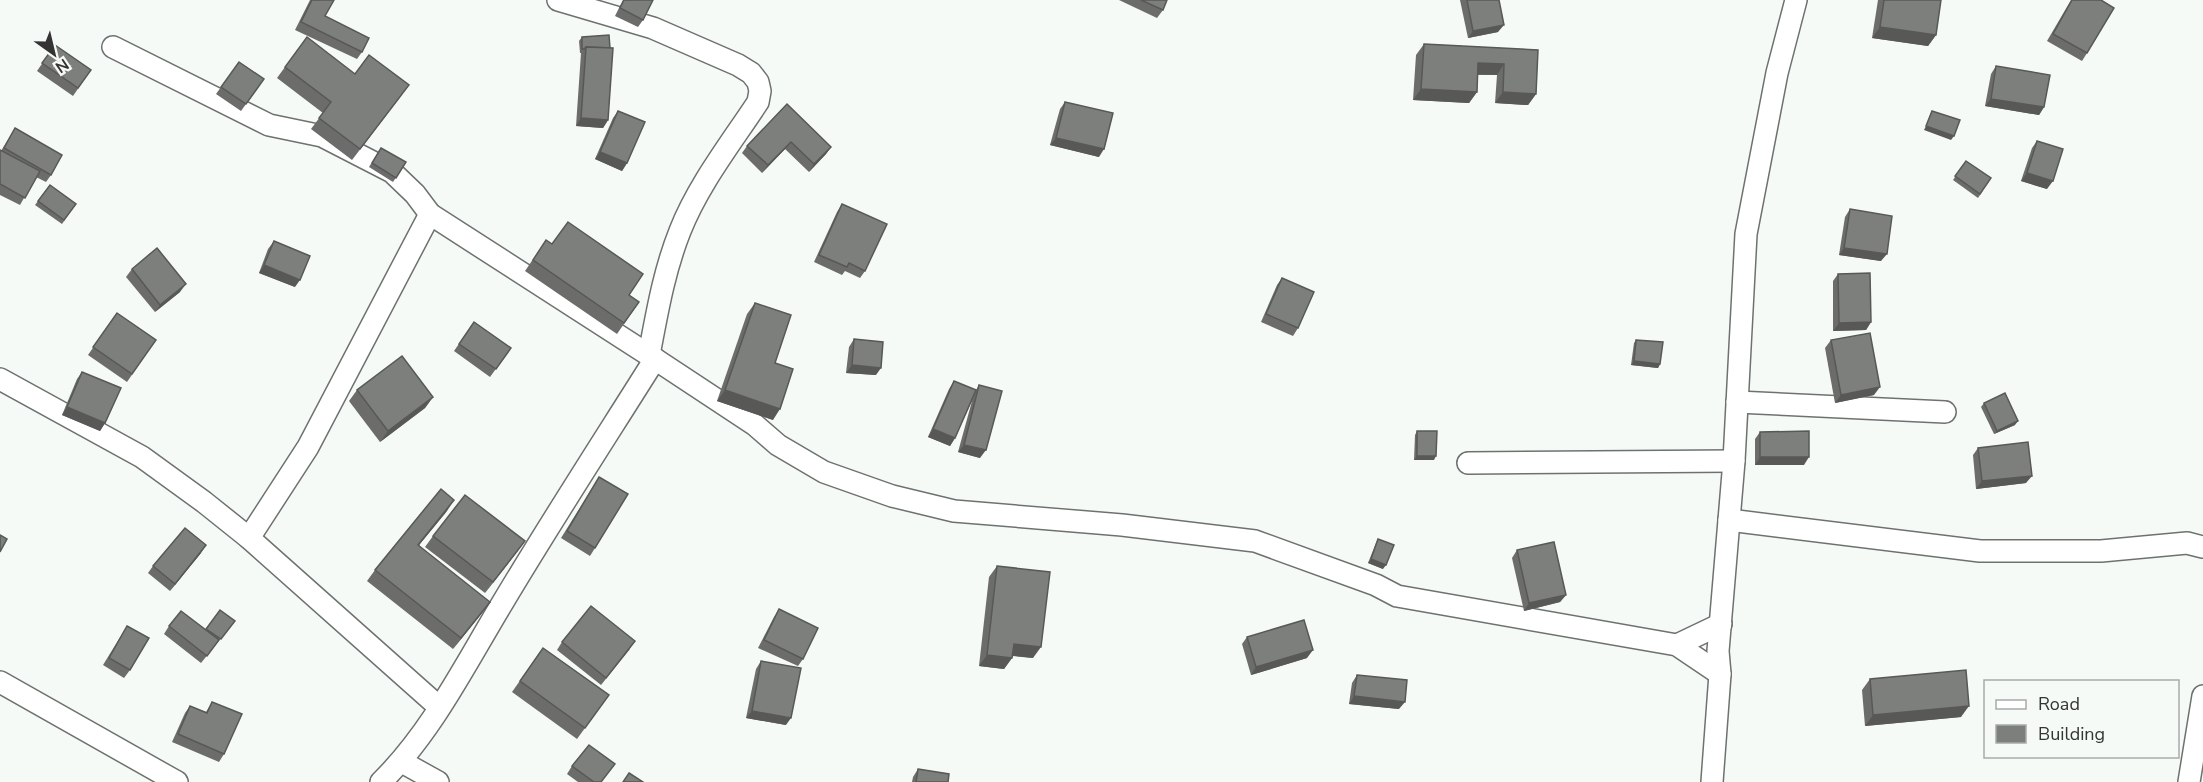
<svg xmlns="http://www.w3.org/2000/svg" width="2203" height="782" font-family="'Nunito Sans',sans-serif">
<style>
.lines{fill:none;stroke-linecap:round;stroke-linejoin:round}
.street-casing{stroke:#6e726f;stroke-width:24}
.street{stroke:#fff;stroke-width:21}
.wall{fill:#6c6d6b}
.shaded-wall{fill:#585957}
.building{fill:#7d7f7c;stroke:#585957;stroke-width:1.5}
</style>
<rect width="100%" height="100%" fill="#f6faf7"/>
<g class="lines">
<defs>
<g id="street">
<path d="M558,0l95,28 85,37 13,8 7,9 2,9 -2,11c-27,41 -60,83 -78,129 -16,40 -23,82 -31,124"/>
<polyline points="113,47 269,125 322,136 392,172 415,194 430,214 655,359 755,425 778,445 824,472 892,496 954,511 1122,525 1255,541 1376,585 1397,596 1677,645 1720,674"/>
<polyline points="0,379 142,457 204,502 249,538 439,707"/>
<polyline points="1737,402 1945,412"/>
<polyline points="1468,463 1734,461"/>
<polyline points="1729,520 1980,551 2101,551 2187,543 2203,547"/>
<polyline points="249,538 308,447 430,214"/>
<polyline points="1677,645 1721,624"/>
<polyline points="0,682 177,782"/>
<polyline points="402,762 438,782"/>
<path d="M381,782c51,-50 85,-119 122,-180 49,-82 101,-162 152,-243"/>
<polyline points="1712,782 1720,674 1718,651 1734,461 1746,234 1777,73 1796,0"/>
<polyline points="2189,782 2203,696"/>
</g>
</defs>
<!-- street casing -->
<use href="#street" class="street-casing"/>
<!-- street -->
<use href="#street" class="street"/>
</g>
<!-- wall -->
<g class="wall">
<polygon points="310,0 334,0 325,16 362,52 357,59 295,30"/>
<polygon points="623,0 653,0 643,20 638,27 615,16"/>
<polygon points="1119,0 1167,0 1163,10 1157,18"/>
<polygon points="1460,0 1499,0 1498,32 1468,38"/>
<polygon points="1878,0 1941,0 1936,35 1928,46 1872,38"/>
<polygon points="2071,0 2101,0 2087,53 2082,61 2047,41"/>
<polygon points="582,37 608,120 603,128 576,126 581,53 580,53 579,41"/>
<polygon points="1424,44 1538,50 1536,94 1528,105 1495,103 1497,75 1478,75 1477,92 1469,103 1413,100 1416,55"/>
<polygon points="55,45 91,70 73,96 37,71"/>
<polygon points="239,62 264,79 241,111 216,94"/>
<polygon points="1996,66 2044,107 2039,115 1985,106 1991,74"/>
<polygon points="285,67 355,74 401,96 352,160 311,129 323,113 277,78"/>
<polygon points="1065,102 1099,157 1050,145 1060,109"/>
<polygon points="787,104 831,147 826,154 809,172 785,149 762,173 742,153 747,146"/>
<polygon points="618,111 627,163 622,171 595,159 613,118"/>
<polygon points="15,128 51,175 46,182 36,177 20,205 0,195 0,150 1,151"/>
<polygon points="2037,141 2047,189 2021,181 2032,148"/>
<polygon points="381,148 406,162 393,182 369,167"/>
<polygon points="1966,161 1991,178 1978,198 1953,180"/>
<polygon points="50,185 76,204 62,224 35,205"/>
<polygon points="842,204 865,271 860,278 845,271 842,275 814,262 837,212"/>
<polygon points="1850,209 1881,261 1839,255 1845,217"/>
<polygon points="546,240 639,302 617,334 525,271"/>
<polygon points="274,241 295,287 259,273 268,249"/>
<polygon points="132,269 180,292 155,312 126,277"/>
<polygon points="1838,274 1871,322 1866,330 1833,331 1833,281"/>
<polygon points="1282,278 1298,328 1293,336 1261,322 1277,285"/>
<polygon points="755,303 775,363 773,420 717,401 747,314"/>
<polygon points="117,313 156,340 127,382 88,355"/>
<polygon points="474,322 511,348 490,377 454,351"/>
<polygon points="854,339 876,375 846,373 849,347"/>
<polygon points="1636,340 1660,364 1658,368 1631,365 1634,343"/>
<polygon points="1831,340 1874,395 1835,403 1825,348"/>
<polygon points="82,372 105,423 100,431 62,415 77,379"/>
<polygon points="954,381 976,390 979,385 980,458 958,452 972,401 955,438 950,446 928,437 949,389"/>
<polygon points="357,390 433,397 425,408 380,442 349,401"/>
<polygon points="1984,403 2015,425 1994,434 1981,407"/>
<polygon points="1417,431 1434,460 1414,460 1415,435"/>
<polygon points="1760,432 1804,465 1755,465 1755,439"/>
<polygon points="1978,448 2026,483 1976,489 1973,455"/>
<polygon points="599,477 595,548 590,556 561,538"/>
<polygon points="447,511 419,545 482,613 453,649 367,581 375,570"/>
<polygon points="433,536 525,541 485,593 425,547"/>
<polygon points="1378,539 1383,569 1368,563 1376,543"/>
<polygon points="1517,550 1566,595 1560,602 1524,611 1512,558"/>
<polygon points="201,553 170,591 148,573 153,566"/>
<polygon points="997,566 1033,658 1012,656 1012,658 1004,669 979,666 989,577"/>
<polygon points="779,609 803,659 798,666 758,648 774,617"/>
<polygon points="220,610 235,621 201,663 164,634 169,626 205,630"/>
<polygon points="127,626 130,670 124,678 103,665"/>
<polygon points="1247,637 1307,658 1251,675 1242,644"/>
<polygon points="562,642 630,649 601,685 557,650"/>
<polygon points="543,648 609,695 577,739 512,692"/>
<polygon points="761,661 786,725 746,718 756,669"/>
<polygon points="1357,675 1399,709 1349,704 1352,683"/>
<polygon points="1870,679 1961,717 1865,726 1862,690"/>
<polygon points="212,702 224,754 219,762 172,742 185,713 190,706 206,712"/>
<polygon points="572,766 602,782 578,782 567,774"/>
<polygon points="918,769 948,782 912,782 913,777"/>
</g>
<!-- shaded-wall -->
<g class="shaded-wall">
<polygon points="1504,25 1498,32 1468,38 1473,31"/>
<polygon points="1880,27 1936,35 1928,46 1872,38"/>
<polygon points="1478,63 1504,64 1497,75 1470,74"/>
<polygon points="1421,89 1477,92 1469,103 1413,100"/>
<polygon points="1503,92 1536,94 1528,105 1495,103"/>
<polygon points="1991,99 2044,107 2039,115 1985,106"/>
<polygon points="581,118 608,120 603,128 576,126"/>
<polygon points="1926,126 1954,136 1951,140 1924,130"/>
<polygon points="1056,138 1104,149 1099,157 1050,145"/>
<polygon points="791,142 785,149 762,173 768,165"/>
<polygon points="831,147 826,154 809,172 814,164"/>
<polygon points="600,152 627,163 622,171 595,159"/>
<polygon points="2027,173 2053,181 2047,189 2021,181"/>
<polygon points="1844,248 1887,254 1881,261 1839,255"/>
<polygon points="264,265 300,280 295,287 259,273"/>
<polygon points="186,284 180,292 155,312 160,305"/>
<polygon points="1871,322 1866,330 1833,331 1839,323"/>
<polygon points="1634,361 1660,364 1658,368 1631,365"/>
<polygon points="852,365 881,368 876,375 846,373"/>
<polygon points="1880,387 1874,395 1835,403 1841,395"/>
<polygon points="725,390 780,409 773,420 717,401"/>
<polygon points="433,397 425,408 380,442 388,431"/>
<polygon points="67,407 105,423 100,431 62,415"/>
<polygon points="2018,421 2015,425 1994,434 1997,431"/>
<polygon points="933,429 955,438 950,446 928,437"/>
<polygon points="964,445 986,450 980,458 958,452"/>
<polygon points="1417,456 1436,456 1434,460 1414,460"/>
<polygon points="1760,457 1809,457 1804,465 1755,465"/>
<polygon points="2032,476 2026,483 1976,489 1982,481"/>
<polygon points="454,500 447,511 410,556 418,545"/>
<polygon points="525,541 517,552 485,593 493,582"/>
<polygon points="206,545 201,553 170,591 175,584"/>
<polygon points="1371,559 1386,565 1383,569 1368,563"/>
<polygon points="1566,595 1560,602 1524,611 1529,603"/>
<polygon points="490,602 482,613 453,649 461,638"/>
<polygon points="1014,644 1041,647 1033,658 1006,655"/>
<polygon points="1313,650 1307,658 1251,675 1256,667"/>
<polygon points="987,655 1012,658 1004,669 979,666"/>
<polygon points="1354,696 1405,702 1399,709 1349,704"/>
<polygon points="1969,706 1961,717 1865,726 1873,715"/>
<polygon points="752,711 791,718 786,725 746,718"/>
</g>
<!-- building -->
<g class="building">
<polygon points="312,0 334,0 325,16 369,38 362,52 301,22"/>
<polygon points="624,0 653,0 643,20 620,8"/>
<polygon points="1141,0 1167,0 1163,10"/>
<polygon points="1467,0 1499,0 1504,25 1473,31"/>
<polygon points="1884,0 1941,0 1936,35 1880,27"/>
<polygon points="2072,0 2101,0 2114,8 2087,53 2053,34"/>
<polygon points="609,35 610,48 586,47 584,49 582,49 582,37"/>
<polygon points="307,37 355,74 369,55 409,85 360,149 319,118 331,102 285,67"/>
<polygon points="1424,44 1538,50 1536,94 1503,92 1504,64 1478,63 1477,92 1421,89"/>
<polygon points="55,45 91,70 78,88 42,63"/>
<polygon points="586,47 613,48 608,120 581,118"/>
<polygon points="239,62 264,79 246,104 221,87"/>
<polygon points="1996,66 2050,75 2044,107 1991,99"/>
<polygon points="1065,102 1113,113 1104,149 1056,138"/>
<polygon points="787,104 831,147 814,164 791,142 768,165 747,146"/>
<polygon points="618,111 645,122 627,163 600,152"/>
<polygon points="1932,111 1960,120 1954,136 1926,126"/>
<polygon points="15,128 62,155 51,175 4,148"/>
<polygon points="2037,141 2063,149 2053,181 2027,173"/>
<polygon points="381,148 406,162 396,178 372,163"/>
<polygon points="0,150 40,171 25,198 0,184"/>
<polygon points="1966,161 1991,178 1980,194 1955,176"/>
<polygon points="50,185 76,204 64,220 38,201"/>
<polygon points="842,204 887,224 865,271 849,263 847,267 819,255"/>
<polygon points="1850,209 1892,216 1887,254 1844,248"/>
<polygon points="568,222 643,274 629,295 639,302 624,323 533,260 546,240 552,244"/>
<polygon points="274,241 310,256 300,280 264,265"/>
<polygon points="157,248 186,284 160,305 132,269"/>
<polygon points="1870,273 1871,322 1839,323 1838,274"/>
<polygon points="1282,278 1314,292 1298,328 1266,314"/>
<polygon points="755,303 791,315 775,363 793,369 780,409 725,390"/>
<polygon points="117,313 156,340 132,374 93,347"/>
<polygon points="474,322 511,348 496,369 459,344"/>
<polygon points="1870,333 1880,387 1841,395 1831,340"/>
<polygon points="854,339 883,342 881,368 852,365"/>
<polygon points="1636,340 1663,342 1660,364 1634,361"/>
<polygon points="402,356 433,397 388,431 357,390"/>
<polygon points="82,372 121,388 105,423 67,407"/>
<polygon points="954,381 976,390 955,438 933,429"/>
<polygon points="979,385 1002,391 986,450 964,445"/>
<polygon points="2005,393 2018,421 1997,431 1984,403"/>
<polygon points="1417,431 1437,431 1436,456 1417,456"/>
<polygon points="1809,431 1809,457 1760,457 1760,432"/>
<polygon points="2028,442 2032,476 1982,481 1978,448"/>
<polygon points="599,477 628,494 595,548 567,531"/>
<polygon points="441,489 454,500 418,545 490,602 461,638 375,570"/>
<polygon points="465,495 525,541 493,582 433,536"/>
<polygon points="185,528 206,545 175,584 153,566"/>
<polygon points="0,535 7,539 0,552"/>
<polygon points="1378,539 1394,545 1386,565 1371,559"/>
<polygon points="1554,542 1566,595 1529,603 1517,550"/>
<polygon points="997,566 1050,572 1041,647 1014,644 1012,658 987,655"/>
<polygon points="591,606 635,641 606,678 562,642"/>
<polygon points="779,609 818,628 803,659 764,640"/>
<polygon points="220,610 235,621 221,639 206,629"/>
<polygon points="181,611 219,640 207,656 169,626"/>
<polygon points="1304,620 1313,650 1256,667 1247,637"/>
<polygon points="127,626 149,638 130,670 109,658"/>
<polygon points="543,648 609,695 585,728 520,681"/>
<polygon points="761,661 801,668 791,718 752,711"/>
<polygon points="1966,670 1969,706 1873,715 1870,679"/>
<polygon points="1357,675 1407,680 1405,702 1354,696"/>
<polygon points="212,702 242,714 224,754 178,734 190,706 207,713"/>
<polygon points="589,745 615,764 601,782 594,782 572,766"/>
<polygon points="918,769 949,774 948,782 916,782"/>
<polygon points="629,773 643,782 623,782"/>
</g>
<!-- legend -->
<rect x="1984" y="680" width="195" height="78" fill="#f6faf7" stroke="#a8aba9" stroke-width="1.5"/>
<rect x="1996" y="700" width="30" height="9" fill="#ffffff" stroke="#a8aba9" stroke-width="1.5"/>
<text x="2038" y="710" font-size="18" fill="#333433">Road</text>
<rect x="1996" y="725" width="30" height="18" fill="#7d7f7c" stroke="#a8aba9" stroke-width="1.5"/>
<text x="2038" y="740" font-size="18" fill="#333433">Building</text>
<!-- north arrow -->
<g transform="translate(54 54) rotate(146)" stroke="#f6faf7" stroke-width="4.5" paint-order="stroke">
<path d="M0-4.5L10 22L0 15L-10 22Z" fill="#333433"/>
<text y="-9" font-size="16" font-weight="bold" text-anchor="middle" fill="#333433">N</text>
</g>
</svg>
